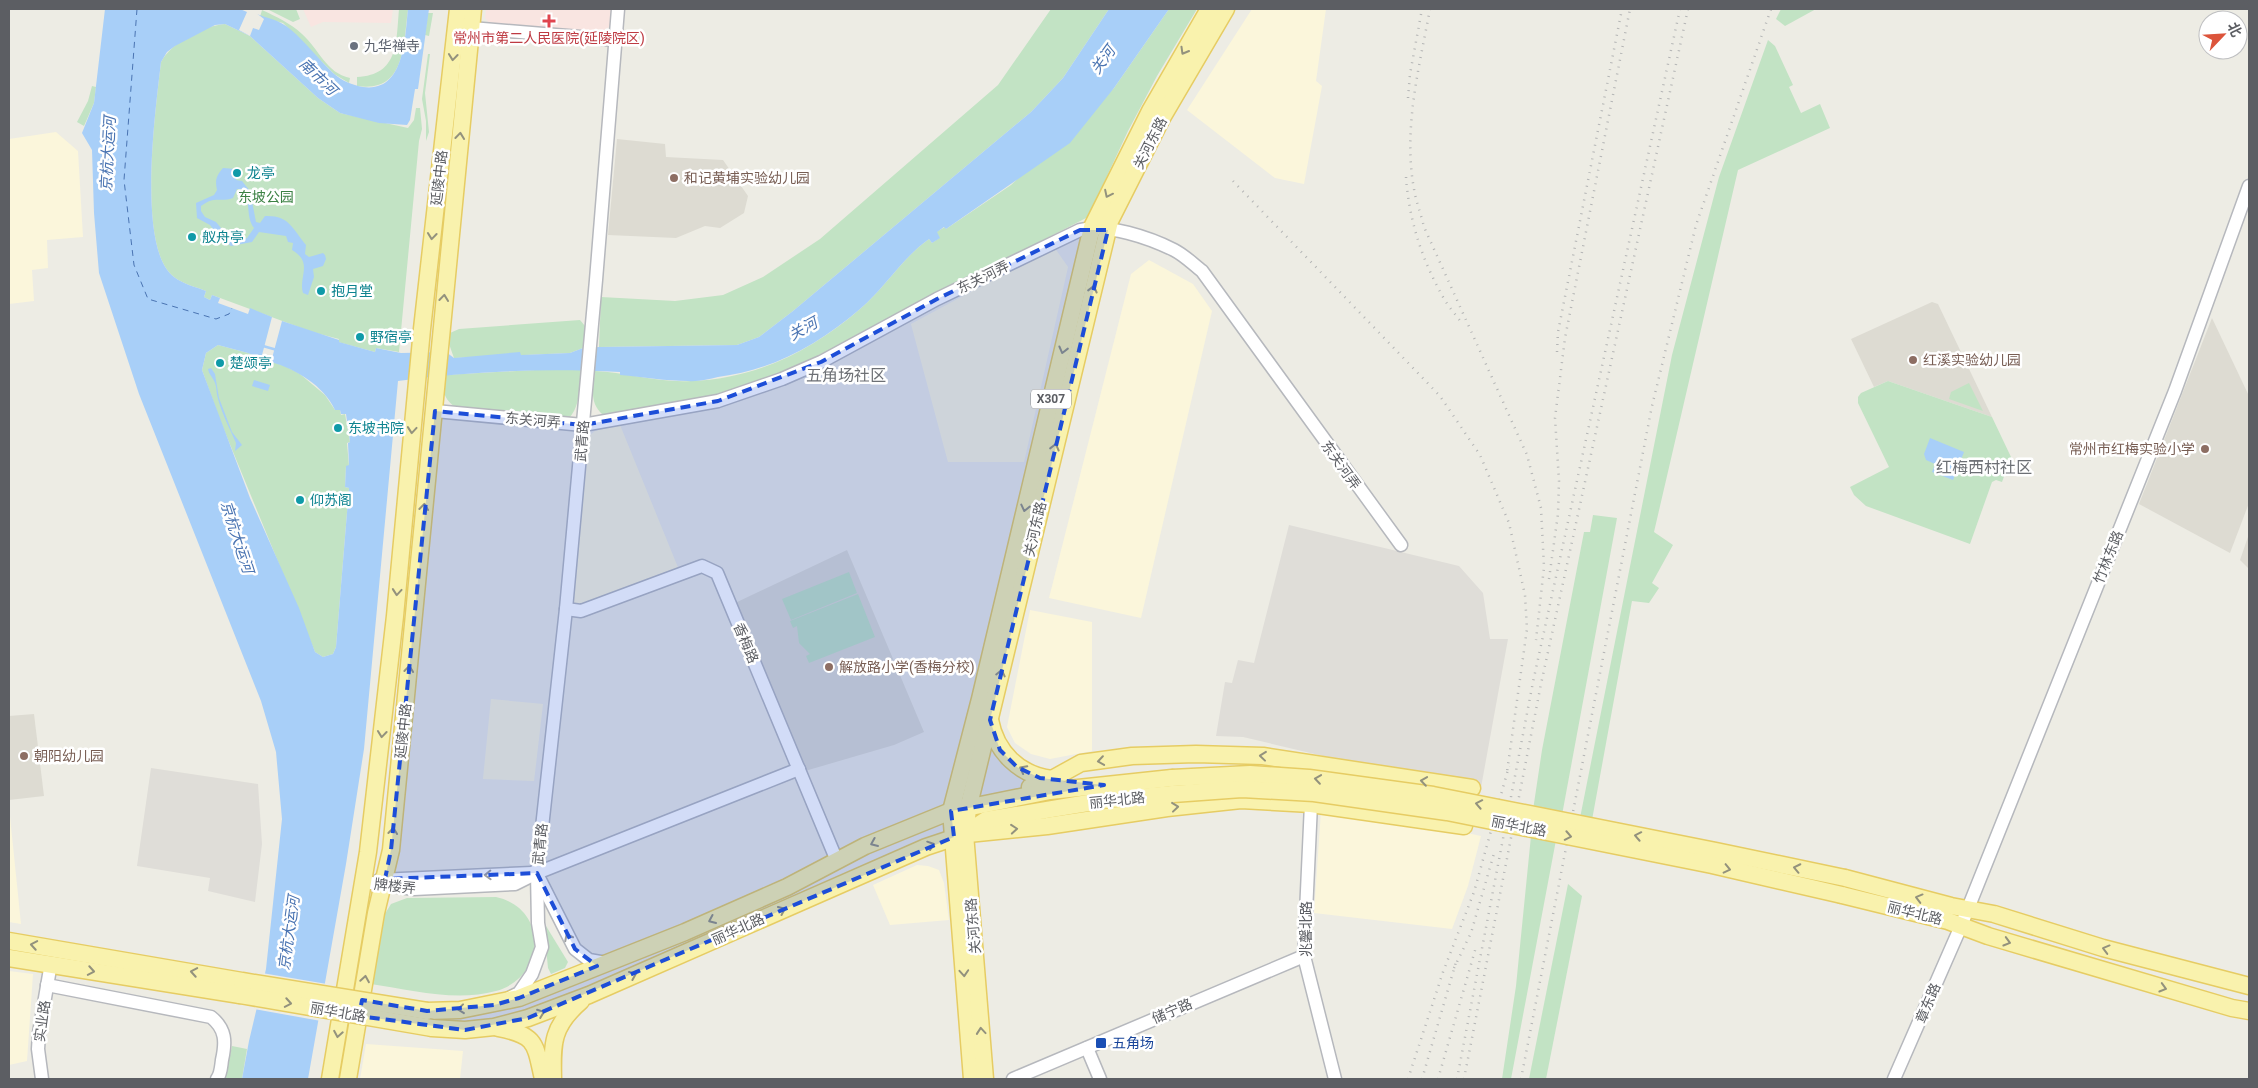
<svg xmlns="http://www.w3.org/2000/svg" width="2258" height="1088" font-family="Roboto,'Noto Sans SC',sans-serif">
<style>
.commercial{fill:#fbf6db}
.industrial{fill:#dfddd8}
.education{fill:#dddbd2}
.medical{fill:#f9e5e1}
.green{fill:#c2e3c4}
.water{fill:#a8cff8;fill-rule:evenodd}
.pier{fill:#edece4}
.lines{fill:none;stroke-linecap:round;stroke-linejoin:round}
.stream{stroke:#a8cff8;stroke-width:2.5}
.ferry{stroke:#4a74b2;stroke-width:1;stroke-dasharray:6 5;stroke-linecap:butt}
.minor-casing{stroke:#b6b8bd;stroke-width:15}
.major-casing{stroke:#e6cc63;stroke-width:19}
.minor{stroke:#fff;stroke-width:12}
.major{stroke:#f9f2ad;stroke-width:16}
.rail{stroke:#b4b5b5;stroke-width:2.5;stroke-dasharray:1 6;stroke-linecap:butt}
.major-bridge-casing{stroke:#e6cc63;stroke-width:19;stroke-linecap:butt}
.major-bridge{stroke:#f9f2ad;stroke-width:16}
.oneway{stroke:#93927d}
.oneway2{stroke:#9d9ea1}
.marked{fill:#1d4ed8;fill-opacity:0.2;stroke:#1d4ed8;stroke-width:4;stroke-dasharray:10 6;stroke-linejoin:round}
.health-dot{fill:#e0444e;stroke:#fff;stroke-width:2}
.worship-dot{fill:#6b7280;stroke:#fff;stroke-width:2}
.culture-dot{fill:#0f9aa8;stroke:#fff;stroke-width:2}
.education-dot{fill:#8d6e63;stroke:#fff;stroke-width:2}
.transit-dot{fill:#1a4fb4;stroke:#fff;stroke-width:2}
.labels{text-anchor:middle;stroke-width:5;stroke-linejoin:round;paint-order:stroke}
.shield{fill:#fff;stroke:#8d8e92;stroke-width:1}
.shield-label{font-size:12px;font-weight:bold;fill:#5c5e63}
.health-label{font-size:14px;fill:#be3a42;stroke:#fff}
.worship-label{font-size:14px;fill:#5b616d;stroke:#fff;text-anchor:start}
.street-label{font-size:14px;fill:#5c5e63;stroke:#fff}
.culture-label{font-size:14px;fill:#0d838f;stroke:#fff;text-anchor:start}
.education-label{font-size:14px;fill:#785e54;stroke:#fff;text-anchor:start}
.park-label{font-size:14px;fill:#3c8244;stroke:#fff}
.transit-label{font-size:14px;fill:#164399;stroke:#fff;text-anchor:start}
.water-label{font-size:15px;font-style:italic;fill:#4a74b2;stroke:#fff}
.quarter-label{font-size:16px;fill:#6d7075;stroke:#fff}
</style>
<rect width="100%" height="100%" fill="#edece4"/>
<!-- commercial -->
<g class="commercial">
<polygon points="1252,9 1326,9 1316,81 1322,86 1304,184 1275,178 1187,110"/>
<polygon points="56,132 78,151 83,237 47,240 48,268 32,270 34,301 9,304 9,139"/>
<polygon points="1054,247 1068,267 1024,462 948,462 911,324"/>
<polygon points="1149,260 1193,284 1212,311 1141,618 1049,598 1131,274"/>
<polygon points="620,425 679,570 582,605 573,604 570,600 586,443 588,437 595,431"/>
<polygon points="1030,610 1092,622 1092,751 1050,759 1031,754 1015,743 1007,727"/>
<polygon points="491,699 543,704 534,781 483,779"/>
<polygon points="9,807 21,924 9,922"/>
<polygon points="1321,811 1410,821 1481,836 1468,886 1452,929 1314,913"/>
<polygon points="917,865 928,866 939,870 944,883 949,920 890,925 873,885"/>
<polygon points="9,971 33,974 27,1061 9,1065"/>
<polygon points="366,1044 463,1051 460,1079 360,1079"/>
</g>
<!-- industrial -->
<g class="industrial">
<polygon points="1289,525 1459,566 1483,593 1490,639 1508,639 1480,793 1243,737 1216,736 1225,682 1232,683 1238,660 1254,663"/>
<polygon points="151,768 258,784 262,844 255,902 208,891 210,878 137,866"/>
</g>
<!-- education -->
<g class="education">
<polygon points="617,139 665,144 666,157 723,160 748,196 744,213 720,228 705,226 676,238 608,235"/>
<polygon points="1932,302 1938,304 1992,417 1888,381 1874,387 1851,339"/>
<polygon points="2212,318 2249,396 2249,503 2230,553 2139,504"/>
<polygon points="2249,534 2249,569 2240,560"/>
<polygon points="847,550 924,732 894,745 805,771 735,603"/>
<polygon points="34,714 44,796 9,800 9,716"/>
</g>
<!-- medical -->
<g class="medical">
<polygon points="303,9 393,9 391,23 323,22 311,27"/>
<polygon points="486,9 611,9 610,26 602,33 490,24 485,18"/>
</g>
<!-- green -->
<g class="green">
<polygon points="267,9 296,9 300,19 293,22"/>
<path d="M399,9l9,1c-5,35 -2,83 -51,76v-9c42,-2 39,-35 42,-68z"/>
<polygon points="1051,9 1109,9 1063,78 1031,112 793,311 759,337 737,345 599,347 601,297 675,301 723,295 763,277 820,239 998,85"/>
<path d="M1169,9h28l-40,67 -29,55 -40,86 -308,158 -62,20 -115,20c-14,-13 -10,-26 -8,-44 30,1 63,12 96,10 64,-2 121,-30 169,-72 25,-21 42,-51 69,-70l3,4 7,-5 -3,-6 9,-5 1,2 65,-44 103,-97z"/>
<polygon points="1781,9 1816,9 1785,26 1776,19"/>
<path d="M262,10c15,7 28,13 40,24 17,15 24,39 48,44l-1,5 -15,-9 -51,-51 -23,-6z"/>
<polygon points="428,13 433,13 429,36 425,35"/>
<path d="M225,24l25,12 68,62 22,15 68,15 6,-8 2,-12h4l2,21 -3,12 -20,211 -23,-4 -1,4 -37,-10 1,-3 -27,-7 -100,-37 -2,5 -6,-3 2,-6c-10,-4 -23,-7 -32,-14 -38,-28 -18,-171 -13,-215 11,-20 41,-36 64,-38z"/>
<polygon points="1768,40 1775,46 1793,85 1789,87 1801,113 1820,104 1830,128 1738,170 1654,532 1673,545 1652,583 1659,588 1649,603 1632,601 1592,820 1580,818 1672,355 1719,177"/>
<polygon points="428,54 430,54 425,93 429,132 426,141 426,121 422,99"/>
<polygon points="92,86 96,87 94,103 84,126 77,122 88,101"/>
<polygon points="580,320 585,326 583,348 570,353 454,358 449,344 450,333 459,329"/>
<polygon points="218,345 248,353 285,366 300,374 325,395 335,410 340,410 341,415 345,414 350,442 347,443 349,466 346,466 345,487 349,488 336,647 333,654 323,657 315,652 220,420 202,370 206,353"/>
<path d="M553,369l28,1c-2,15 0,36 -12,48l-114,-11c-12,-9 -13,-18 -11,-32z"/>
<polygon points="1888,381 1992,417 2011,457 2002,482 1996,480 1992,482 1970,544 1866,506 1854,495 1850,487 1889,467 1858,403 1858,397 1861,393"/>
<polygon points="1969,383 1983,411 1949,399 1951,392"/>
<polygon points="1593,515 1617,518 1562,815 1533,810 1542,750 1584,532 1590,532"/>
<polygon points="849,572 857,593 791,620 782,599"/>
<polygon points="858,594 875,637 809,663 806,656 810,654 799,643 797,626 793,628 790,621"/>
<polygon points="1531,836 1556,840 1511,1079 1502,1079 1516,986"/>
<polygon points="1568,884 1582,896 1546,1079 1529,1079"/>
<path d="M496,897c52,11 51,80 0,94 -40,11 -85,-1 -125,-7l12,-67 8,-13 16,-6z"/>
<polygon points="546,926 568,962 565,968 551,974 548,968 544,927"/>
<polygon points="232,1046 247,1049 242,1079 225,1079"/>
</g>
<!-- water -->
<g class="water">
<path d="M105,9h141c15,9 32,9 44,20 16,13 28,30 43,44 9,8 19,12 30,14 42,6 42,-51 45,-78h21l-11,80h-3l-5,31 -3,5 -28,-2 -39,-10 -22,-15 -68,-62 -25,-12 -10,1 -40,21 -8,6 -6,10c-5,44 -25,187 13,215 9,7 22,10 32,14l-2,6 6,3 2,-5 8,3 -2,5 30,11 2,-6 22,9 -11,42 -13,-6 -30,-8 -12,8 -4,17 48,128 49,110 16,44 8,5 10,-3 3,-7 13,-159 -4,-1 1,-21 3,-1 -1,-22 2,-1 -4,-28h-5l-1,-4h-5c-11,-24 -39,-41 -64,-48l11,-41 57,19v2l36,10 1,-4 25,5 45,-1 8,6 66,-6 1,3 49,-2 13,-5 16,-1 138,-2 22,-8 34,-26 238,-199 32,-34 46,-69h60l-55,79 -44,55 -124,86 -2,-2 -7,5 3,6 -8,5 -3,-4c-27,19 -44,49 -69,70 -42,36 -87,61 -142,68 -9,2 -20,5 -30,4 -22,0 -45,-4 -68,-6v-3c-76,-4 -148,-1 -222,9l-34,368 -18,115 -38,215h-66l7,-38 17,-72 16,-150 -6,-67 -15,-51 -122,-307 -40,-121 -5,-60 -2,-63 -10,-17 12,-30z"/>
<path d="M223,168l13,1v11l6,1 8,10 6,31 4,1 5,-7c24,-1 27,12 41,29l-1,9 4,3 14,-4 2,2 1,4 -3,7 -10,3 1,8 -6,18 -5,-2c-5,-16 11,-30 -11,-43l1,-7 -5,-1 -2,-6 -27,-4 -7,10 -21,4 -11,-8 -10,-13 -13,-7 -1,-15 18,-8 3,-5c-2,-10 -1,-14 6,-22zM237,189h5c10,12 3,27 12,39l-7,10 -11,4 -5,-2 -15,-18 -11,-5 -4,-6v-5c15,-11 18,-3 32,-8z"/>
<path d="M211,368l4,6 4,24 13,34 10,13 -7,6 1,-8c-6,-14 -14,-29 -18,-44 -2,-6 -1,-11 -3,-16 -2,-6 -6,-8 -7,-14z"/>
<polygon points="254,380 270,385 268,391 252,386"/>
<polygon points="1930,438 1964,452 1953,480 1932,472 1935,464 1926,460 1924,454"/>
</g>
<!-- pier -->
<g class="pier">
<polygon points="240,9 251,9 264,19 259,30 253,28 250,36 239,30 247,12"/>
<polygon points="262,973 327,984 321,1021 254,1009"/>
</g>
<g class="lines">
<!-- stream -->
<polyline class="stream" points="263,346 277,350"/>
<!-- ferry -->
<polyline class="ferry" points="137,9 124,180 134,265 148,299 216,319 229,314 232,308"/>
<defs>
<g id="minor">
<polyline points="471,28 616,40"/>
<path d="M435,411l148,14 135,-24 64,-22 39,-17 116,-63 143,-69c27,-7 70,8 94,20 10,5 19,14 28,21l199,274"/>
<polyline points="566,609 581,611 702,566 717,573 837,861"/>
<polyline points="1311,804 1304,956 1335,1079"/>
<polyline points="539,878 575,949 589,960 606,963"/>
<polyline points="379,880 532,873"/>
<polyline points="364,882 414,889 515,884 537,873 799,769"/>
<path d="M47,985l164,32c15,12 15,25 11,43 -1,7 -1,14 -5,19"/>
<polyline points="509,998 519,993 532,974 542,947 538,923 537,873 566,609 596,280 618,9"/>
<polyline points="1087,1048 1100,1079"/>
<polyline points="42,1079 38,1049 39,1033 51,963"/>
<polyline points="1013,1079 1304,956"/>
<polyline points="1894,1079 1961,926 2175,391 2249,186"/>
</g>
<g id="major">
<path d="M990,720c6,32 29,55 62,59"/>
<polyline points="1030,787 1052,779 1081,763 1132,756 1196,754 1263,756 1472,788"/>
<polyline points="968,834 1047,826 1167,808 1241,800 1311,804 1464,826"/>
<polyline points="1845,878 1951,906 1994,914 2103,948 2249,986"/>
<polyline points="1842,895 1948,921 1988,936 2232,1008 2249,1011"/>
<polyline points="9,941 242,981"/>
<polyline points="9,958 240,995"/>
<polyline points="427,1011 460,1010 519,998 685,932 787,887 865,846 951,811 1050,791 1172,778"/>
<polyline points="432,1028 465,1030 494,1027 528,1018 589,995 926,847 965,834 986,820 1106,800 1173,794"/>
<path d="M498,1028c39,7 37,16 45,51"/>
<polyline points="330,1079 368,852 395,616 422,329 458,9"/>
<polyline points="348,1079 376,913 391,850 473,9"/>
<path d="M553,1079c-1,-36 -1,-53 28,-78"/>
<polyline points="972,1079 951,811 980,699 1092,227 1150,111 1209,9"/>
<polyline points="985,1079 965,834 968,809 1110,221 1162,118 1226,9"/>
</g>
</defs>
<!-- minor casing -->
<use href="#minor" class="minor-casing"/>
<!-- major casing -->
<use href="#major" class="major-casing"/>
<!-- minor -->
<use href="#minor" class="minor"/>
<!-- major -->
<use href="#major" class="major"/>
<!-- rail -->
<g class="rail">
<path d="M1430,9c-11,59 -27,120 -16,180 2,13 7,25 10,38l103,228 14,53 3,59 -8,73"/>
<polyline points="1408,98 1410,74 1422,9"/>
<path d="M1406,177c3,43 16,83 37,120 5,9 12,17 18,25"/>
<polyline points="1233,181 1440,396 1480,455 1509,523 1525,595 1527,629 1507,772"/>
<polyline points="1557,352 1558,332 1622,9"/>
<polyline points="1549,579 1558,514 1559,481 1555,418 1565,338 1630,9"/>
<polyline points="1454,968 1471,933 1495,850"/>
<polyline points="1408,1079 1443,972 1474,892 1509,766"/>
<polyline points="1422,1079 1456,962"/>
<polyline points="1438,1079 1476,947"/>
<polyline points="1457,1079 1533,682 1680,9"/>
<polyline points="1464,1079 1541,684 1688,9"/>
<polyline points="1521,1079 1652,406 1696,225 1771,9"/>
</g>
<defs>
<g id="major-bridge">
<polyline points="1172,778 1250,774 1309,778 1433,795 1716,851 1845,878"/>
<polyline points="1173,794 1242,789 1314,793 1447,812 1712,865 1842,895"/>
<polyline points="242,981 427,1011"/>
<polyline points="240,995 432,1028"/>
</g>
</defs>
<!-- major-bridge casing -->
<use href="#major-bridge" class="major-bridge-casing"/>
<!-- major-bridge -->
<use href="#major-bridge" class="major-bridge"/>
</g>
<!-- one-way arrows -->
<defs><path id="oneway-chevron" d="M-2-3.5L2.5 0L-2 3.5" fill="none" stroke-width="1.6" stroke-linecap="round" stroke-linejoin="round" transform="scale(1.25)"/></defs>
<g class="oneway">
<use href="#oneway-chevron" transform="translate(1184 51) rotate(120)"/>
<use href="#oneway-chevron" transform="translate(453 57) rotate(96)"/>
<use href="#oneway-chevron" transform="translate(460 136) rotate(-84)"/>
<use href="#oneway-chevron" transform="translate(1108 194) rotate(116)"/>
<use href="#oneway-chevron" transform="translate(432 236) rotate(96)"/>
<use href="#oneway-chevron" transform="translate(1093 289) rotate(-76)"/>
<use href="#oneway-chevron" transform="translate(444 298) rotate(-84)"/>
<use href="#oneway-chevron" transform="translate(1063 350) rotate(104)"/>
<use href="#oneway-chevron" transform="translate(412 430) rotate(95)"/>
<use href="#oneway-chevron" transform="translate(1055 447) rotate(-76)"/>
<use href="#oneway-chevron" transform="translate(424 507) rotate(-84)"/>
<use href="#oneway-chevron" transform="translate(1025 508) rotate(103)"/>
<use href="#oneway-chevron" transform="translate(397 592) rotate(95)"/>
<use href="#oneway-chevron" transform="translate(409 669) rotate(-84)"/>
<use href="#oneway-chevron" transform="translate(1001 673) rotate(-77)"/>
<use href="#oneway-chevron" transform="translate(382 734) rotate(96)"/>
<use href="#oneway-chevron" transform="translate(1263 756) rotate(-174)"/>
<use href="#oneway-chevron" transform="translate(1101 761) rotate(172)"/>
<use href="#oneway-chevron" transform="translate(1023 769) rotate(-152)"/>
<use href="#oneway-chevron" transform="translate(1318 779) rotate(-172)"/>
<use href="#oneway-chevron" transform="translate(1424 781) rotate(-172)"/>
<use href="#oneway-chevron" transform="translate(1479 804) rotate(-169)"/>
<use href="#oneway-chevron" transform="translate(1175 807) rotate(-6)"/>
<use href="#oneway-chevron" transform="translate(1014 829) rotate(-5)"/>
<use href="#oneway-chevron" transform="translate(393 831) rotate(-84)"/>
<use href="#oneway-chevron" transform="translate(1568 836) rotate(11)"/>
<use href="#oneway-chevron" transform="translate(1638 836) rotate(-169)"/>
<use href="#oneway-chevron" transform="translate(874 843) rotate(157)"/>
<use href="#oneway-chevron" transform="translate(931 845) rotate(-19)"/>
<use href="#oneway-chevron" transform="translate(1797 868) rotate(-168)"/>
<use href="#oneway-chevron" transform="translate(1727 869) rotate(13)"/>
<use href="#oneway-chevron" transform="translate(1919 898) rotate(-165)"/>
<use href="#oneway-chevron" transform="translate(782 910) rotate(-24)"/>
<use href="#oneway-chevron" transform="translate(712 920) rotate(156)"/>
<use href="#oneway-chevron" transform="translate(2007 942) rotate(16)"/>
<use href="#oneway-chevron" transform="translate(34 945) rotate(-170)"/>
<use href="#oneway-chevron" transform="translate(2106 949) rotate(-165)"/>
<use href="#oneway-chevron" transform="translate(91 971) rotate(10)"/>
<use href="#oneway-chevron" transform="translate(194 972) rotate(-170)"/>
<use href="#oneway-chevron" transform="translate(964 973) rotate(86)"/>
<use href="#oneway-chevron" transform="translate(633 975) rotate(-23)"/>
<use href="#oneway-chevron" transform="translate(365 979) rotate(-81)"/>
<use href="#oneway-chevron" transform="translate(2163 988) rotate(16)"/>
<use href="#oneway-chevron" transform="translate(288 1003) rotate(10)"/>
<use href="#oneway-chevron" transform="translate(461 1009) rotate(174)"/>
<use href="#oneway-chevron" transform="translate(541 1013) rotate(-21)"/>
<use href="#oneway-chevron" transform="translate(981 1031) rotate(-95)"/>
<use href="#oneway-chevron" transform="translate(338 1034) rotate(100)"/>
</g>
<g class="oneway2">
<use href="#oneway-chevron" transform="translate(488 875) rotate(178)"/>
<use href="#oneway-chevron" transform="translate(568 937) rotate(-117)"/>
</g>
<!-- marked area -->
<path class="marked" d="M1080,230h28l-118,490 10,30 17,17 23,11 64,7 -153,26 3,26 -426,181 -63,12 -106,-14 3,-16 65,11 67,-6 25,-7 78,-32 -22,-17 -38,-76 -152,6 6,-29 44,-439 148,14 135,-24 103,-39 116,-63z"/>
<!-- markers -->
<path class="health-dot" d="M546.5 13.5h5v5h5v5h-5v5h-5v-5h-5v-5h5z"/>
<circle class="worship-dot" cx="354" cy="46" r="5"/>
<g class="culture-dot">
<circle cx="237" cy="173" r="5"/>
<circle cx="192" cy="237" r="5"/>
<circle cx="321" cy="291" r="5"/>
<circle cx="360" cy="337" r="5"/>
<circle cx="220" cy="363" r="5"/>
<circle cx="338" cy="428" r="5"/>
<circle cx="300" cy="500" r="5"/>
</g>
<g class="education-dot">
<circle cx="674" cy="178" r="5"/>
<circle cx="1913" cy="360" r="5"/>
<circle cx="2205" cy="449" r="5"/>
<circle cx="829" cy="667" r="5"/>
<circle cx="24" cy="756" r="5"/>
</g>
<rect class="transit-dot" x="1095" y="1037" width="12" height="12" rx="2.5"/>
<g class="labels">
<!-- shield labels -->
<rect class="shield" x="1031" y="389.5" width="40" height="19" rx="4"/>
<g class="shield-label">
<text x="1051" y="403">X307</text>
</g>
<!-- health labels -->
<g class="health-label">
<text x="549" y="43">常州市第二人民医院(延陵院区)</text>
</g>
<!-- worship labels -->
<g class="worship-label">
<text x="364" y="51">九华禅寺</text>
</g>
<!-- street labels -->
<g class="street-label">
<text transform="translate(1150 143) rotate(-63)" y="5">关河东路</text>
<text transform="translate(439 178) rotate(-84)" y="5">延陵中路</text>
<text transform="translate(983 277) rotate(-26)" y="5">东关河弄</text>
<text transform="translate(533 420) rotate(5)" y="5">东关河弄</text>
<text transform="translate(582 441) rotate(-85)" y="5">武青路</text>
<text transform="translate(1341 465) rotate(54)" y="5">东关河弄</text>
<text transform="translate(1035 529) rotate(-77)" y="5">关河东路</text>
<text transform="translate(2108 557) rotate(-68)" y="5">竹林东路</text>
<text transform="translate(746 643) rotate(67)" y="5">香梅路</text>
<text transform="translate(403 731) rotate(-84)" y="5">延陵中路</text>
<text transform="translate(1117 800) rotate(-6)" y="5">丽华北路</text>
<text transform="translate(1519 826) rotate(11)" y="5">丽华北路</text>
<text transform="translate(540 844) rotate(-84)" y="5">武青路</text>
<text transform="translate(395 886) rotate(6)" y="5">牌楼弄</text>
<text transform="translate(1915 913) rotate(14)" y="5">丽华北路</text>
<text transform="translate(973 926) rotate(-95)" y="5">关河东路</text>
<text transform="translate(738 929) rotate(-24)" y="5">丽华北路</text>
<text transform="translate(1306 929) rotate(-90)" y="5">兆馨北路</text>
<text transform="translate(1928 1003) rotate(-67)" y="5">章东路</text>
<text transform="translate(1172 1011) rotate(-23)" y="5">储宁路</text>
<text transform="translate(338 1012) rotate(10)" y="5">丽华北路</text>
<text transform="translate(42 1021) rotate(-82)" y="5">实业路</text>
</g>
<!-- culture labels -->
<g class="culture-label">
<text x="247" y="178">龙亭</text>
<text x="202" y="242">舣舟亭</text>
<text x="331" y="296">抱月堂</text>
<text x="370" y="342">野宿亭</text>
<text x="230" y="368">楚颂亭</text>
<text x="348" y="433">东坡书院</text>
<text x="310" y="505">仰苏阁</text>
</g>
<!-- education labels -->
<g class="education-label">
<text x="684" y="183">和记黄埔实验幼儿园</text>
<text x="1923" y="365">红溪实验幼儿园</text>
<text x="2195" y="454" text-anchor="end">常州市红梅实验小学</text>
<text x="839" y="672">解放路小学(香梅分校)</text>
<text x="34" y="761">朝阳幼儿园</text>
</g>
<!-- park labels -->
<g class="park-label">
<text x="266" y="202">东坡公园</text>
</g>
<!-- transit labels -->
<g class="transit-label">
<text x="1112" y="1048">五角场</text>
</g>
<!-- water labels -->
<g class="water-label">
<text transform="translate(1103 60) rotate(-54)" y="5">关河</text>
<text transform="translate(318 77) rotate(44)" y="5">南市河</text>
<text transform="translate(108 154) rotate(-87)" y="5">京杭大运河</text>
<text transform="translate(803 329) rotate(-29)" y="5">关河</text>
<text transform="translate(237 537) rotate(72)" y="5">京杭大运河</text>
<text transform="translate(289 933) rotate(-82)" y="5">京杭大运河</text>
</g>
<!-- quarter labels -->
<g class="quarter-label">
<text x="846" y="381">五角场社区</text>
<text x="1984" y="473">红梅西村社区</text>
</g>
</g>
<!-- border -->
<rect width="2258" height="1088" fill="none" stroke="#5c5e63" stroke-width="20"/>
<!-- north arrow -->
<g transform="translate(2223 35) rotate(65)"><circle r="24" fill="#ffffff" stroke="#bebfc1"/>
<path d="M0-4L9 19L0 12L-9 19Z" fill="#dc543b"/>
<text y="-8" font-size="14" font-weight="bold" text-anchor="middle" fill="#5c5e63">北</text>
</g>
</svg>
